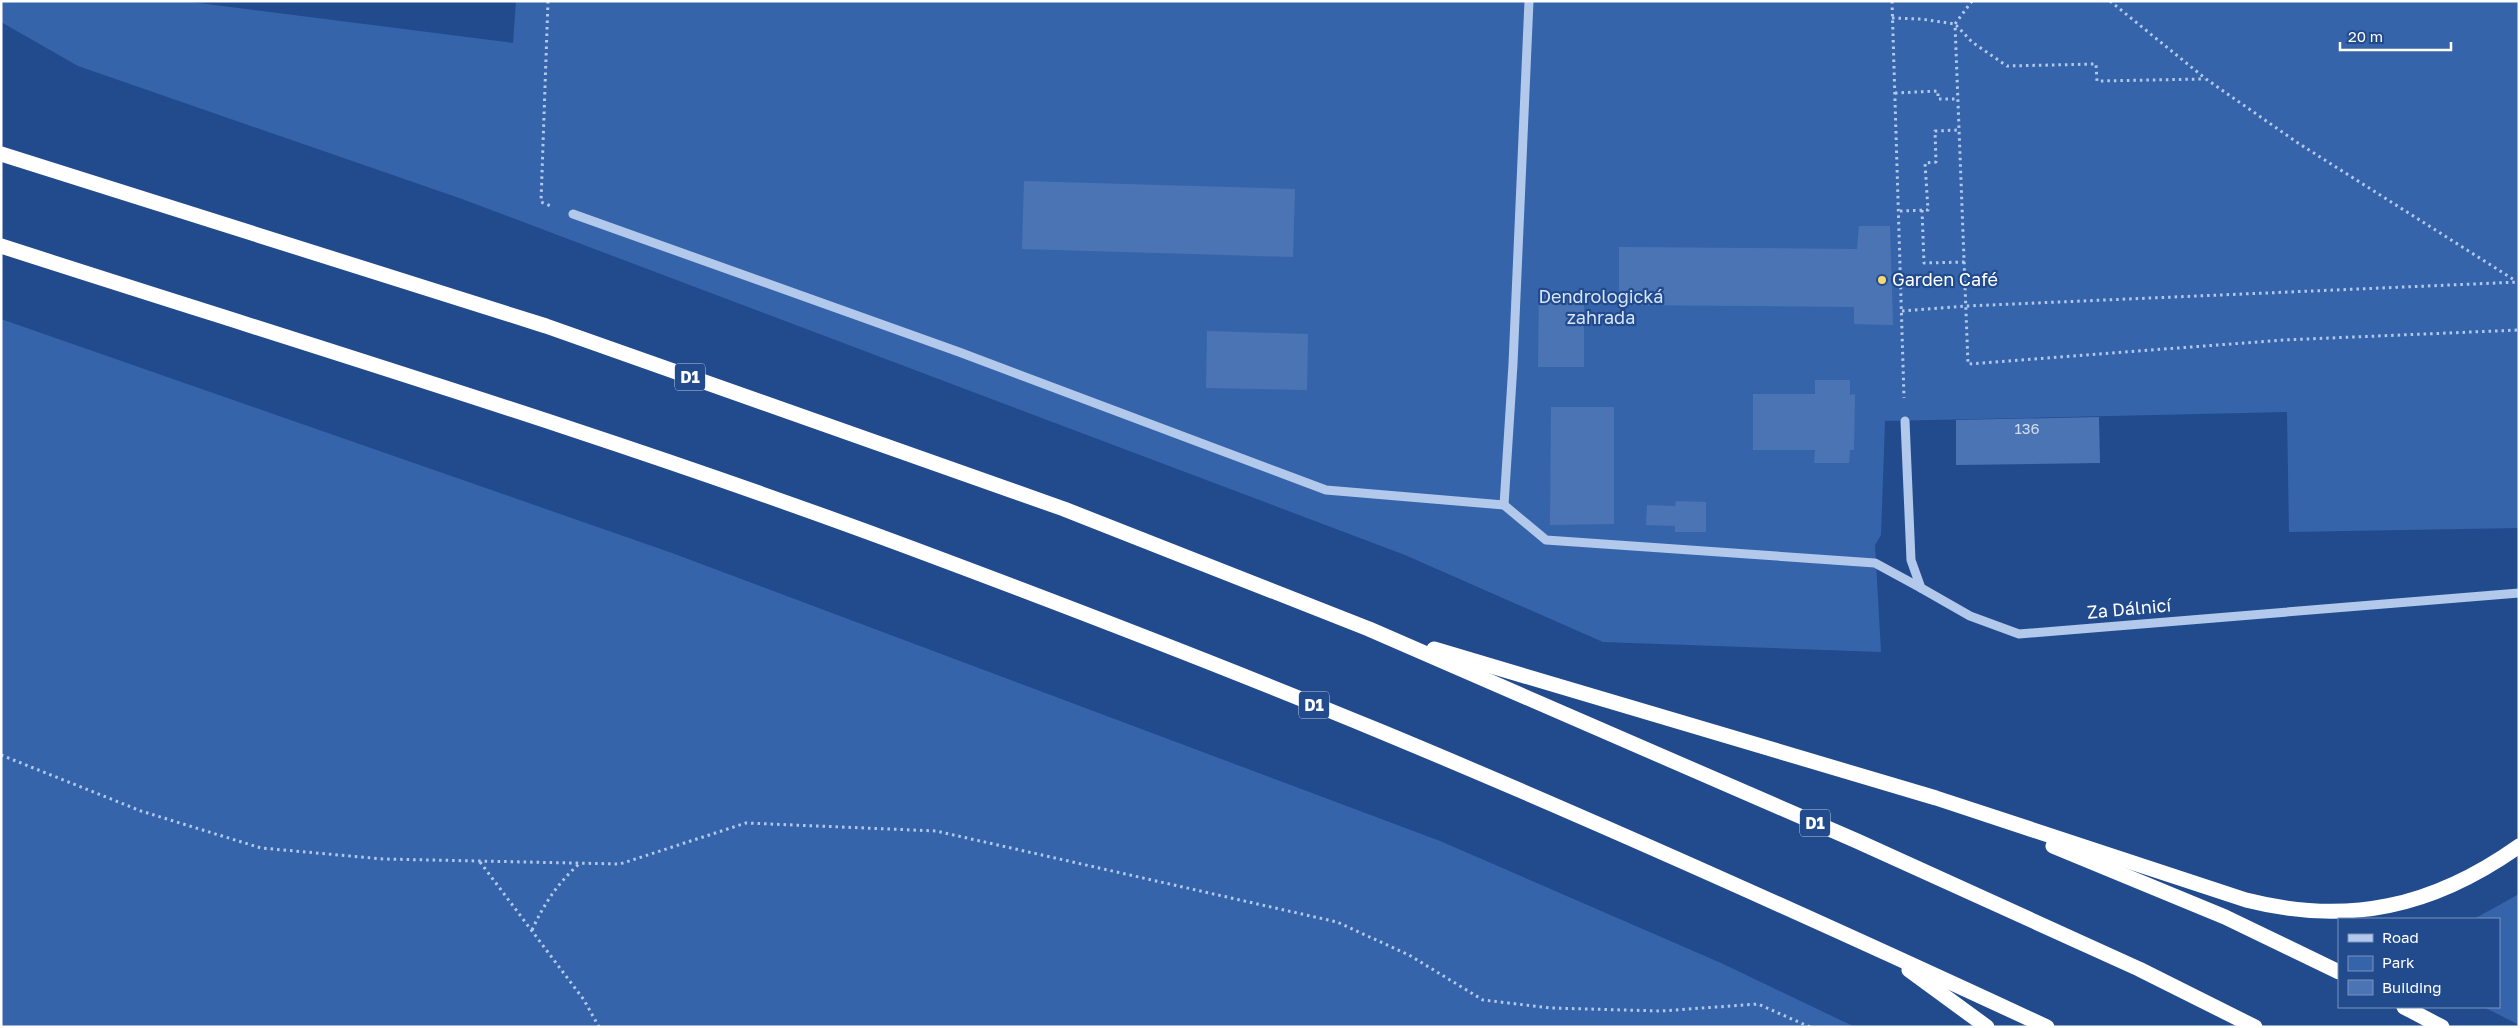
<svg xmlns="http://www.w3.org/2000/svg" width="2520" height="1028" font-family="'Golos Text',sans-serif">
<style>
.green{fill:#3664ab}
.building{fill:#4b74b5}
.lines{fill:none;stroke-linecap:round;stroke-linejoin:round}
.path{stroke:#b2c9ec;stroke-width:3;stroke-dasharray:2.5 4;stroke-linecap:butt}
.minor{stroke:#b2c9ec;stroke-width:9}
.highway{stroke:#fff;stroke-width:15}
.poi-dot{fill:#f7d974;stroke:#224b8e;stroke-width:2}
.labels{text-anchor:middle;stroke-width:4.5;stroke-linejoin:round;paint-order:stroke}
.number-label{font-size:15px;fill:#d2dcec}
.shield{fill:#224b8e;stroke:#bdc9dd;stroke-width:1}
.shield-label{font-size:16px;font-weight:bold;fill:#fff}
.poi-label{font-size:18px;fill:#fff;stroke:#224b8e;text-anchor:start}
.park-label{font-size:18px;fill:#d7e4f9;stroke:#224b8e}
.street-label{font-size:18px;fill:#fff;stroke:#224b8e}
</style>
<rect width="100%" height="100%" fill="#224b8e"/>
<!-- green -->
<g class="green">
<polygon points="1,1 183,1 513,43 516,1 2519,1 2519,528 2289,532 2287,412 1885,421 1881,535 1875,545 1881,652 1603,642 1405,555 462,199 78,66 1,22"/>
<polygon points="1,319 672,553 1440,841 1721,963 1855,1027 1,1027"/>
<polygon points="2519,894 2519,1025 2484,1007 2499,1007 2499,919 2474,919"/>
</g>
<!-- building -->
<g class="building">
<polygon points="1024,181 1295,189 1293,257 1022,249"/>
<polygon points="1859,226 1890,226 1893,325 1854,324 1854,307 1619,305 1619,247 1857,249"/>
<polygon points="1539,293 1584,294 1584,367 1538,367"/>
<polygon points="1207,331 1308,334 1307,390 1206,388"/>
<polygon points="1815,380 1850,380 1850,395 1855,394 1854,450 1850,450 1849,463 1814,463 1815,450 1753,450 1753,394 1815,394"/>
<polygon points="1551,407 1614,407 1614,524 1550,525"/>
<polygon points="2099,417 2100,463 1956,465 1956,420"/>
<polygon points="1676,501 1706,502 1706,532 1675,532 1675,526 1646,525 1647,505 1675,506"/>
</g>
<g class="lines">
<!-- path -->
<g class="path">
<polyline points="548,1 541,202 551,206"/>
<polyline points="1892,1 1904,398"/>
<polyline points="1972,1 1955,24 1968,364 2283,340 2519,330"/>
<polyline points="2110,1 2206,79 2298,143 2516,281"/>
<polyline points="1892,18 1921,19 1955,24 1972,42 2007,66 2096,64 2097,81 2205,79"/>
<polyline points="1895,93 1938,91 1938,99 1958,99"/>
<polyline points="1922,210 1924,263 1965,262"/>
<polyline points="1900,211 1928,210 1925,163 1936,162 1935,131 1959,130"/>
<polyline points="1902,311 1967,306 2519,282"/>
<polyline points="1,755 141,811 261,848 383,859 620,864 746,823 936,831 1337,922 1409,955 1483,1000 1551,1008 1661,1011 1758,1004 1810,1027"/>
<polyline points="480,862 584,1000 599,1027"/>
<path d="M532,930c12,-26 25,-46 47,-66"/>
</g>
<!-- minor -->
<g class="minor">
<polyline points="573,214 959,352 1326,490 1504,505 1546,540 1875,563 1921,588"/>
<polyline points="1905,421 1911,560 1921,588 1970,616 2019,634 2519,593"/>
<polyline points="1504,505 1513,364 1529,1"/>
</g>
<!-- highway -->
<g class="highway">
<polyline points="1,154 546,326 1064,509 1369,629 1857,841 2139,969 2255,1027"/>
<path d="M1,246c304,98 610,190 910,302 158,59 316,120 471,184 224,93 445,193 665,295"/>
<path d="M1434,649l502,149 310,102c102,26 187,7 273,-54"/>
<polyline points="2053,846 2225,917 2339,972"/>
<polyline points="1909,970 1987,1027"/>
<polyline points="2404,1007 2442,1027"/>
</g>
</g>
<!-- markers -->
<circle class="poi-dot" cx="1882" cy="280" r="5"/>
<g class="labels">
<!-- number labels -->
<g class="number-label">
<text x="2027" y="434">136</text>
</g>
<!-- shield labels -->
<g class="shield">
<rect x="675" y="363.5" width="30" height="27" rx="4"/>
<rect x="1299" y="691.5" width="30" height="27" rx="4"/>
<rect x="1800" y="809.5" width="30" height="27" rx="4"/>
</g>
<g class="shield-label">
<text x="690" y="383">D1</text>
<text x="1314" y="711">D1</text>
<text x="1815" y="829">D1</text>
</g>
<!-- poi labels -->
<g class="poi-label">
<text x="1892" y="286">Garden Café</text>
</g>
<!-- park labels -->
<g class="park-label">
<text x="1601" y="303">Dendrologická<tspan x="1601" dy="21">zahrada</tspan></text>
</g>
<!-- street labels -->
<g class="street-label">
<text transform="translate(2129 609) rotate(-5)" y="6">Za Dálnicí</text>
</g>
</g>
<!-- border -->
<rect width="2520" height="1028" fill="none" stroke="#ffffff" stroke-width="5"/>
<!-- legend -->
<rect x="2338" y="918" width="162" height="90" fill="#224b8e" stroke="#7a93bb"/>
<rect x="2348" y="934" width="25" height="8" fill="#b2c9ec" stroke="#7a93bb"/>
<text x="2382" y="943" font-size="15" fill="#ffffff">Road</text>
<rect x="2348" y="956" width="25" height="15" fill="#3664ab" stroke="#7a93bb"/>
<text x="2382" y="968" font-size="15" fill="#ffffff">Park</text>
<rect x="2348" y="980" width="25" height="15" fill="#4b74b5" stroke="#7a93bb"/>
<text x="2382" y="993" font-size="15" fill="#ffffff">Building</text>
<!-- scale -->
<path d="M2340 42v8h111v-8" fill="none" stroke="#ffffff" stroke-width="2.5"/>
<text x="2348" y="42" font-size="15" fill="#ffffff" stroke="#224b8e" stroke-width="4" paint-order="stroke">20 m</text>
</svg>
